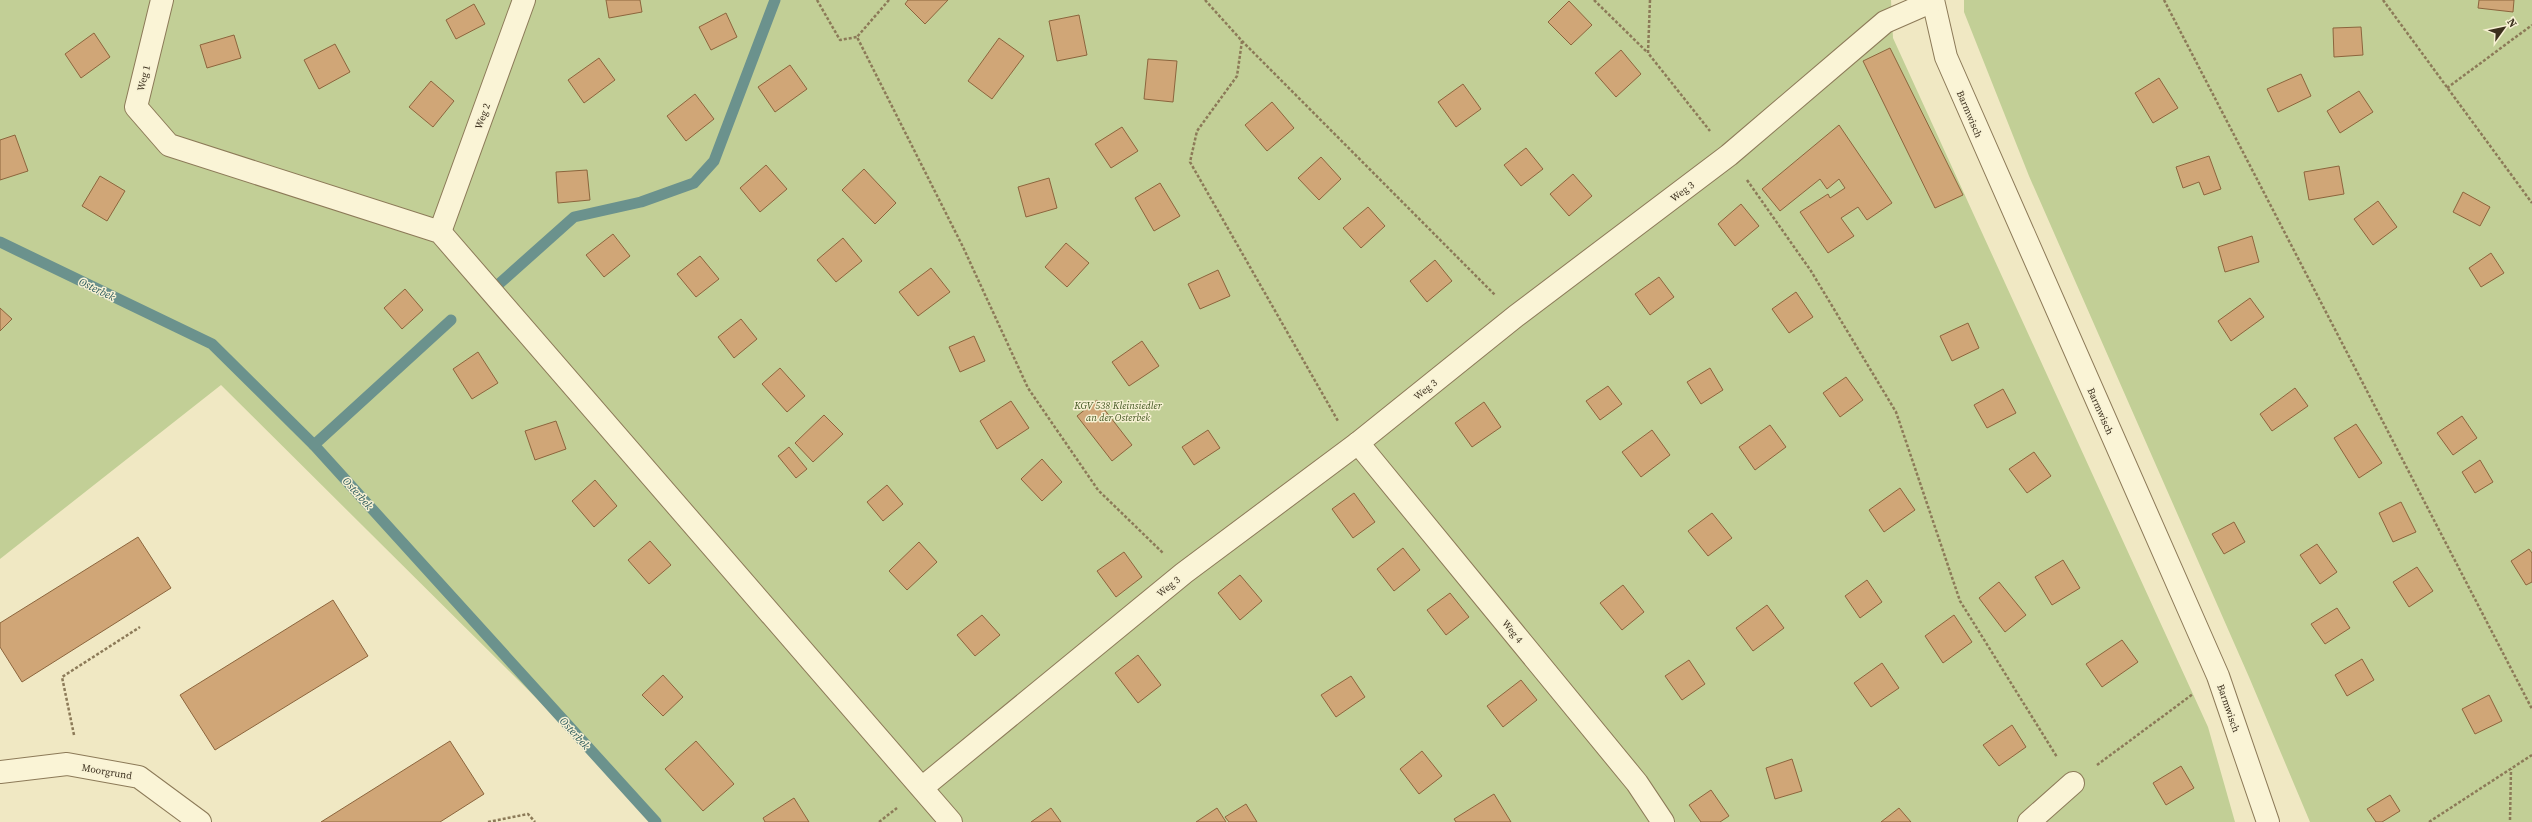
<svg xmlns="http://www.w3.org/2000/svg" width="2532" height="822" font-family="'Source Serif 4',serif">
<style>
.green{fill:#c2cf96}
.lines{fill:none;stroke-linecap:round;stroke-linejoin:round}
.stream{stroke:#6b928d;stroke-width:11}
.building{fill:#d0a677;stroke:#8c653d}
.minor-casing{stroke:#8c7a58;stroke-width:24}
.path{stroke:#8c7a58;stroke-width:2.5;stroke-dasharray:3 2;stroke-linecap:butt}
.minor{stroke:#faf4d6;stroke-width:22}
.labels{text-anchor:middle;stroke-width:3;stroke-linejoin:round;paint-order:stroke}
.street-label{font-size:10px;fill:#3b2f1d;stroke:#f7f1d3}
.park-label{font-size:10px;font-style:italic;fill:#455823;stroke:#f7f1d3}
.water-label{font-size:11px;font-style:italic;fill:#2c595b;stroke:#f7f1d3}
</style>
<rect width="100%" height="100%" fill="#f0e8c3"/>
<!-- green -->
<g class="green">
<polygon points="0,0 1891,0 1893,38 2208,727 2235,822 661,822 221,385 0,559"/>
<polygon points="1964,0 2532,0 2532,822 2310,822 2249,677 2029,176 1964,12"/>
</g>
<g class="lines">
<!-- stream -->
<g class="stream">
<polyline points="0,242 212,344 314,445 656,822"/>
<polyline points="500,283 574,217 641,202 694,183 714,161 775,0"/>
<polyline points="314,445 451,320"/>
</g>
</g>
<!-- building -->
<g class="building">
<polygon points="606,0 640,0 642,12 609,18"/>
<polygon points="908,0 948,0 925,24 905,4"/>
<polygon points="2479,0 2514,0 2513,12 2478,8"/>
<polygon points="1569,1 1592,25 1571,45 1548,22"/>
<polygon points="474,4 485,24 456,39 446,20"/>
<polygon points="726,13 737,37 711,50 699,27"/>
<polygon points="1079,15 1087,55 1057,61 1049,21"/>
<polygon points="2361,27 2363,55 2334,57 2333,28"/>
<polygon points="94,33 110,57 81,78 65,54"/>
<polygon points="234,35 241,58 207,68 200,45"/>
<polygon points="999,38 1024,56 992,99 968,81"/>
<polygon points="335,44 350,72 319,89 304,60"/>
<polygon points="1890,48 1963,195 1935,208 1863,61"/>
<polygon points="1621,50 1641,74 1616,97 1595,73"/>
<polygon points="599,58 615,80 584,103 568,80"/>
<polygon points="1148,59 1177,61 1173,102 1144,99"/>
<polygon points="790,65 807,89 775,112 758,87"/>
<polygon points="2301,74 2311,96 2278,112 2267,89"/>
<polygon points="2159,78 2178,108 2153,123 2135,93"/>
<polygon points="431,81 454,101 433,127 409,107"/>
<polygon points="1463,84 1481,109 1456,127 1438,102"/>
<polygon points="2359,91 2373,112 2340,133 2327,111"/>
<polygon points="695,94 714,119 686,141 667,116"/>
<polygon points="1272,102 1294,128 1267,151 1245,125"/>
<polygon points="1839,125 1892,203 1867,220 1858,207 1841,218 1854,236 1828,253 1800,212 1828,194 1830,198 1845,188 1839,179 1827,189 1820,179 1780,211 1762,189"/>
<polygon points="1122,127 1138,151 1111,168 1095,144"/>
<polygon points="15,135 28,171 0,180 0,140"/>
<polygon points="1526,148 1543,169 1521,186 1504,165"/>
<polygon points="2209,156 2221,189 2204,195 2199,182 2183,188 2176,167"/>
<polygon points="1321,157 1341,179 1319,200 1298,178"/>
<polygon points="766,165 787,189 760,212 740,188"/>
<polygon points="2339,166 2344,194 2309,200 2304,172"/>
<polygon points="864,169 896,203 875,224 842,190"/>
<polygon points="587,170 590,200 558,203 556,172"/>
<polygon points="1573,174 1592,196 1569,216 1550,194"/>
<polygon points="100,176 125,191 107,221 82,206"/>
<polygon points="1049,178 1057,208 1026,217 1018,187"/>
<polygon points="1160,183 1180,216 1154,231 1135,198"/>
<polygon points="2463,192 2490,207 2480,226 2453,212"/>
<polygon points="2378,201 2397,227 2373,245 2354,219"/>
<polygon points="1741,204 1759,226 1735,246 1718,224"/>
<polygon points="1368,207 1385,226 1361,248 1343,228"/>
<polygon points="613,234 630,256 604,277 586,255"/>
<polygon points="2252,236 2259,262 2225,272 2218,247"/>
<polygon points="843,238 862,261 836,282 817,260"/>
<polygon points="1066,243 1089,263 1067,287 1045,267"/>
<polygon points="2491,253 2504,273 2481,287 2469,268"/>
<polygon points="700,256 719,279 696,297 677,274"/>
<polygon points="1435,260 1452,281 1427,302 1410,281"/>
<polygon points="931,268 950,292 918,316 899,292"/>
<polygon points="1218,270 1230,296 1200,309 1188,284"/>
<polygon points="1659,277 1674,297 1650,315 1635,294"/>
<polygon points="405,289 423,310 402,329 384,308"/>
<polygon points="1796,292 1813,317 1789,333 1772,309"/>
<polygon points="2250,298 2264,317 2231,341 2218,321"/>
<polygon points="0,308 12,319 0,331"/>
<polygon points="741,319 757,339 734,358 718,337"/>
<polygon points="1968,323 1979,348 1952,361 1940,336"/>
<polygon points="974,336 985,361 960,372 949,347"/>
<polygon points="1142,341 1159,366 1129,386 1112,362"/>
<polygon points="478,352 498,383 472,399 453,369"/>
<polygon points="780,368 805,396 787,412 762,384"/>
<polygon points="1710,368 1723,390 1701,404 1687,382"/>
<polygon points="1846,377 1863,400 1840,417 1823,393"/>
<polygon points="1608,386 1622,404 1600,420 1586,401"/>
<polygon points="2295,388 2308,406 2272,431 2260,414"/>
<polygon points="2003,389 2016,413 1987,428 1974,405"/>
<polygon points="1097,400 1132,445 1112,461 1077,416"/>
<polygon points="1011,401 1029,428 997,449 980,421"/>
<polygon points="1484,402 1501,427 1472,447 1455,423"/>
<polygon points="824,415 843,434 813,462 795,443"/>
<polygon points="2462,416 2477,438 2453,455 2437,433"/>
<polygon points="556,421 566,449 535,460 525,431"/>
<polygon points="2356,424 2382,463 2359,478 2334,438"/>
<polygon points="1770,425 1786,447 1755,470 1739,447"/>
<polygon points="1208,430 1220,448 1194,465 1182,447"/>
<polygon points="1652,430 1670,455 1641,477 1622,452"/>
<polygon points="789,447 807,469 796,478 778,456"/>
<polygon points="2034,452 2051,476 2027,493 2009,469"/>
<polygon points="1042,459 1062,482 1042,501 1021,479"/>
<polygon points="2480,460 2493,482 2475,493 2462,472"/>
<polygon points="595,480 617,506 594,527 572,501"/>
<polygon points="887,485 903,504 883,521 867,502"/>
<polygon points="1900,488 1915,510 1884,532 1869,510"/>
<polygon points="1354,493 1375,522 1353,538 1332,509"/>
<polygon points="2401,502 2416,532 2393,542 2379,513"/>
<polygon points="1712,513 1732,538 1708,556 1688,531"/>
<polygon points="2234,522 2245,542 2224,554 2212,534"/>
<polygon points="138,537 171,588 22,682 0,647 0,623"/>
<polygon points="650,541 671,565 649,584 628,560"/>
<polygon points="919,542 937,562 907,590 889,571"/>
<polygon points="2317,544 2337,572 2320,584 2300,555"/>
<polygon points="1403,548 1420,570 1394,591 1377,569"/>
<polygon points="2529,549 2532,553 2532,582 2526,585 2511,561"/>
<polygon points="1124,552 1142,577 1116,597 1097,571"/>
<polygon points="2063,560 2080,588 2052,605 2035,577"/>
<polygon points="2417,567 2433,591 2409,607 2393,582"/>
<polygon points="1240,575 1262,601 1240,620 1218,593"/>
<polygon points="1867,580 1882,602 1860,618 1845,596"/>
<polygon points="1999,582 2026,615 2005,632 1979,598"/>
<polygon points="1623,585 1644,612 1622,630 1600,603"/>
<polygon points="1450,593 1469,617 1446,635 1427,610"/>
<polygon points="333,600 368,656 215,750 180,695"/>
<polygon points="1767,605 1784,628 1753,651 1736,628"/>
<polygon points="2337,608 2350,628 2325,644 2311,624"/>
<polygon points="982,615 1000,635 975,656 957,635"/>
<polygon points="1954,615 1972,642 1943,663 1925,636"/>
<polygon points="2122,640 2138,662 2102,687 2086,664"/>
<polygon points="1138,655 1161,685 1138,703 1115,673"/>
<polygon points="2362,659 2374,680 2347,696 2335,675"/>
<polygon points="1689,660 1705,684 1682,700 1665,676"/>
<polygon points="1882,663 1899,688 1871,707 1854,683"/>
<polygon points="663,675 683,697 663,716 642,695"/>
<polygon points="1351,676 1365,697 1336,717 1321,695"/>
<polygon points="1521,680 1537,700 1503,727 1487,706"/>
<polygon points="2489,695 2502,721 2475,734 2462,709"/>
<polygon points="2012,725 2026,747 1999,766 1983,745"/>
<polygon points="450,741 484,794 440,822 321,822"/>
<polygon points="696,741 734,784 703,811 665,769"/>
<polygon points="1422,751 1442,776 1419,794 1400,769"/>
<polygon points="1792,759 1802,791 1775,799 1766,768"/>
<polygon points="2181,766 2194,788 2166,805 2153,783"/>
<polygon points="1711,790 1729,816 1720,822 1701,822 1689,805"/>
<polygon points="1494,794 1511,822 1456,822 1454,819"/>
<polygon points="2390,795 2400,811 2382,822 2376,822 2367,809"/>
<polygon points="794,798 809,822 765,822 763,818"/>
<polygon points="1246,804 1257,822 1229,822 1225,817"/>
<polygon points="1051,808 1061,822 1031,822"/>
<polygon points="1217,808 1226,822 1196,822"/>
<polygon points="1899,808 1911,822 1881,822"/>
</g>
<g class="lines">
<defs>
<g id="minor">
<polyline points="162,0 136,107 169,145 440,232 951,822"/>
<polyline points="1933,0 1946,57 2218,676 2268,822"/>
<polyline points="440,232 524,0"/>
<polyline points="1358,443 1637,783 1663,822"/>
<polyline points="0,772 67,764 139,777 200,822"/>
<polyline points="923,787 1184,573 1358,443 1516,316 1729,155 1885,22 1933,1"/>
<polyline points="2029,822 2073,783"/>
</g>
</defs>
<!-- minor casing -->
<use href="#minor" class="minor-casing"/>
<!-- path -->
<g class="path">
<polyline points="817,0 840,40 857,37"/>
<polyline points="889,0 857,37 963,247 1028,388 1098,490 1163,553"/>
<polyline points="1205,0 1242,41 1495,295"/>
<polyline points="1594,0 1647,52"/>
<polyline points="1650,0 1648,53 1710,131"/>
<polyline points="2164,0 2532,709"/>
<polyline points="2383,0 2532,203"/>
<polyline points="1242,41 1237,76 1197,131 1190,162 1338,421"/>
<polyline points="2447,88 2532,25"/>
<polyline points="1747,180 1811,271 1896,412 1960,601 2057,757"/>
<polyline points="74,735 62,677 140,627"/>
<polyline points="2097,765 2193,694"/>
<polyline points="2510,820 2511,769"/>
<polyline points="488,822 528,814 535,822"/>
<polyline points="879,822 897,808"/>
<polyline points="2429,822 2532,755"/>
</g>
<!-- minor -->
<use href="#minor" class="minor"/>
</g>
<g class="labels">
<!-- street labels -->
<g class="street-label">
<text transform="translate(143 78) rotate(-76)" y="4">Weg 1</text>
<text transform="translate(1970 114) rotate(67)" y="4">Barmwisch</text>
<text transform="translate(482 116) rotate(-70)" y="4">Weg 2</text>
<text transform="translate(1682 191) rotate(-37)" y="4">Weg 3</text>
<text transform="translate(1425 389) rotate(-39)" y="4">Weg 3</text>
<text transform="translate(2101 411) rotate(66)" y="4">Barmwisch</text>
<text transform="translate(1168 586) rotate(-39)" y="4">Weg 3</text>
<text transform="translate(1513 631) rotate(51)" y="4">Weg 4</text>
<text transform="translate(2229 708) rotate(71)" y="4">Barmwisch</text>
<text transform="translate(107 771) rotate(10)" y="4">Moorgrund</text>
</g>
<!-- park labels -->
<g class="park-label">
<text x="1118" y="409">KGV 538 Kleinsiedler<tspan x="1118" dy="12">an der Osterbek</tspan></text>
</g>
<!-- water labels -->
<g class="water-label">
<text transform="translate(97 289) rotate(26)" y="4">Osterbek</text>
<text transform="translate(358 493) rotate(48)" y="4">Osterbek</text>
<text transform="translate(575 733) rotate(48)" y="4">Osterbek</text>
</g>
</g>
<!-- north arrow -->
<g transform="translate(2504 28) rotate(57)" stroke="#f7f1d3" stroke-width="3" paint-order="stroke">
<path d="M0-3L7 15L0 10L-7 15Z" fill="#3b2f1d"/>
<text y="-6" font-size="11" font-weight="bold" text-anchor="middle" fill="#3b2f1d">N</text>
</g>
</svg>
